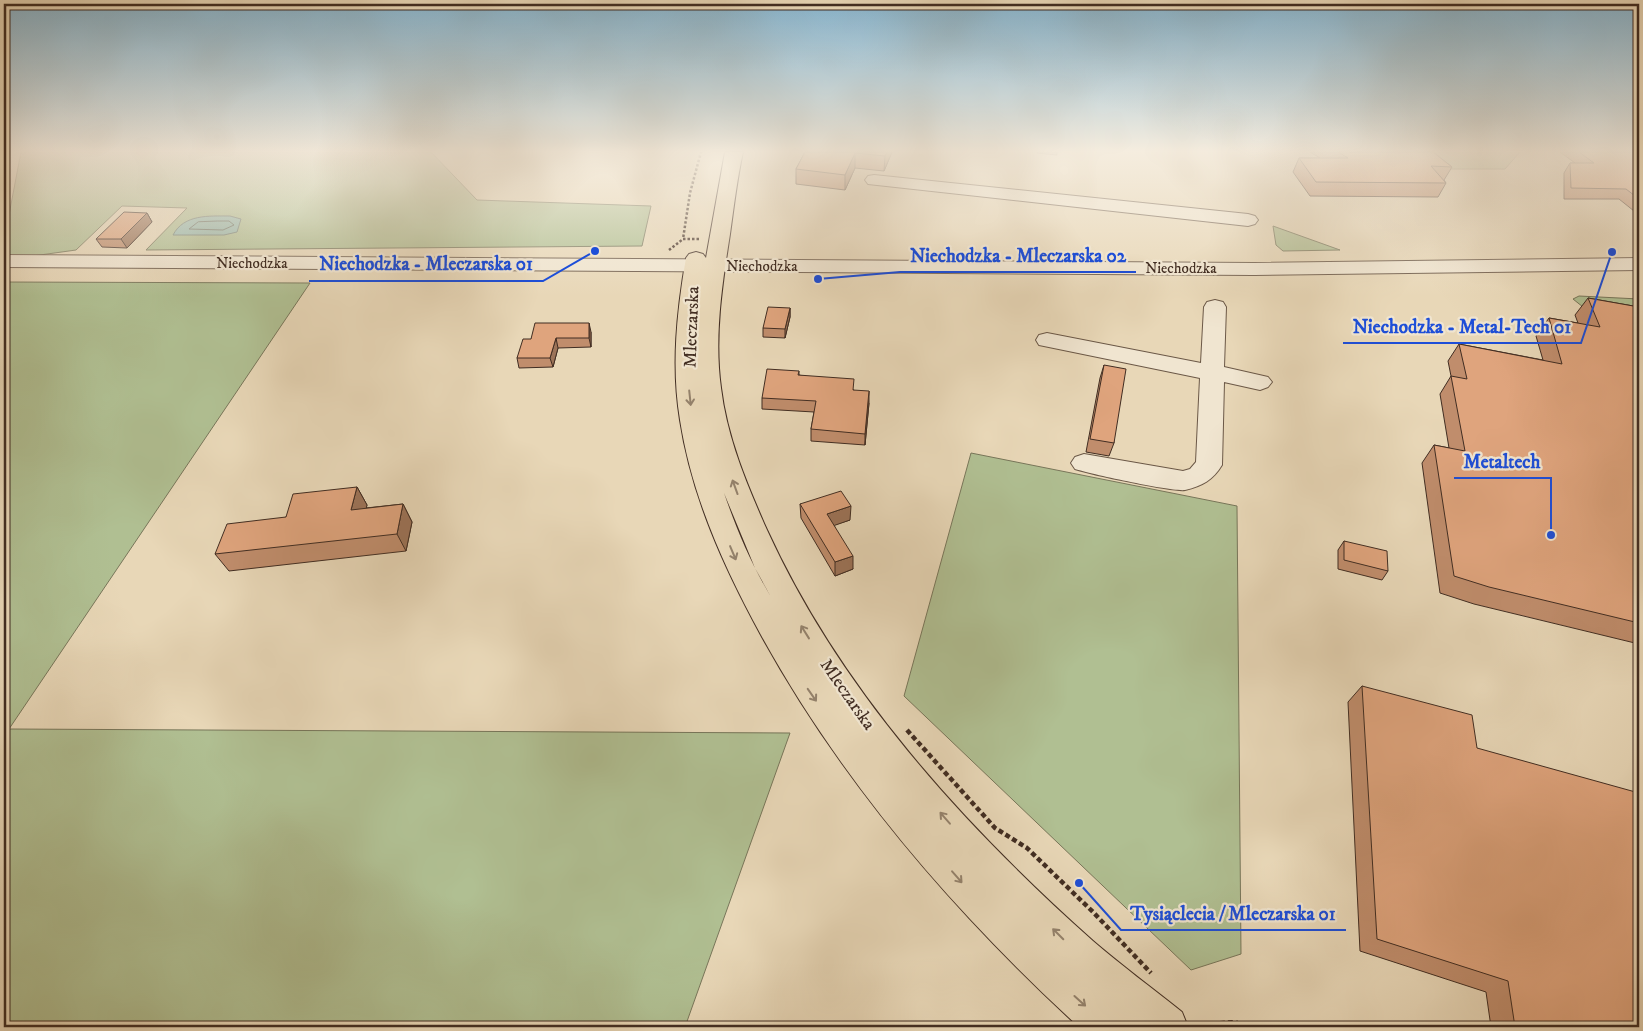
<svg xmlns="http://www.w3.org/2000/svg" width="1643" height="1031" font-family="'IM FELL DW Pica',serif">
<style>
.green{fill:#b0bf92;stroke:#78765a}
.water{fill:#97baaf;stroke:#758277}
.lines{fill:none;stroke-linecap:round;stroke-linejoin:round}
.shore{stroke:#6c7468;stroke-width:1}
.minor-casing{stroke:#6b5847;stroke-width:2}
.major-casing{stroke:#412d22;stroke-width:2}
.path-far1{stroke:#412d22;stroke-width:2.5;stroke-dasharray:2.5 2;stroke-linecap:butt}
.path{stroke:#412d22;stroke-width:4.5;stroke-dasharray:5 3;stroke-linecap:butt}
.minor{fill:#f0e5d0;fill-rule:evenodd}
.major{fill:#e8d7b7;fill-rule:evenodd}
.wall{fill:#c08d6c;stroke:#412d22}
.shaded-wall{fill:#9c7358;stroke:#412d22}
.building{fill:#dfa47d;stroke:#412d22}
.oneway{stroke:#94826c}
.labels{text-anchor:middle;stroke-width:4.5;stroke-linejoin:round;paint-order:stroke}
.far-street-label{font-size:15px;fill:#412d22;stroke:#f0e5d0}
.street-label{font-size:18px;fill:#412d22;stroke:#f0e5d0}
.leader{fill:none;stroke:#1d4ed8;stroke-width:2}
.callout-dot{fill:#1d4ed8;stroke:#f0e5d0;stroke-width:2}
.callout-label{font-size:19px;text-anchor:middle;font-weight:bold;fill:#1d4ed8;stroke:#f0e5d0;stroke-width:4.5;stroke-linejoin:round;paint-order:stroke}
</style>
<rect width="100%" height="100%" fill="#e8d7b7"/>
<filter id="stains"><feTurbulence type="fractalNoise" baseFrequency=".004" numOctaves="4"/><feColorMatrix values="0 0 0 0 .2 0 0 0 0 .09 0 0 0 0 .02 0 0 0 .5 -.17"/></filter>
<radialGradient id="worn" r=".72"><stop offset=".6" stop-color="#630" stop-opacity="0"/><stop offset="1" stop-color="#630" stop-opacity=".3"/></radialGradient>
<!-- green -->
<g class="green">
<polygon points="21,152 431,152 477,200 651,206 642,246 146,250 187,208 122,206 76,250 4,260 4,241"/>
<polygon points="1414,152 1520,152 1505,169 1436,169"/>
<polygon points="1273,226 1340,250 1283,251 1276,245"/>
<polygon points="4,282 310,283 9,729 790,733 685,1027 4,1027"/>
<polygon points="1579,296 1639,299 1639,310 1583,307 1573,299"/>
<polygon points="971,453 1237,506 1241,954 1191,970 904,696"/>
</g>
<!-- water -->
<path class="water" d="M230,216l11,3 -4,13 -13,3h-51c11,-21 36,-19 57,-19z"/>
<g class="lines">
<!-- shore -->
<polygon class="shore" points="218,221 229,221 234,225 223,230 189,229 198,222"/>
<defs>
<g id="minor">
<polygon points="874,175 1248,214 1255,216 1258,220 1255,224 1248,226 868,184 865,180 868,176"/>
<polygon points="4,255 1254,263 1639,258 1639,270 1254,275 4,267"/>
<path d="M1215,300l8,2 3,5 -2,60 44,10 4,5 -4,5 -8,3 -36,-8 -2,83c-9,15 -20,21 -37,25 -12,2 -94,-16 -110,-21l-4,-6 4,-6 9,-3 99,17 7,-2 6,-7 4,-84 -161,-33 -3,-5 3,-5 8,-2 154,30 3,-56 3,-5z"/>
</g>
<path id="major" d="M725,152h18c-6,27 -9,54 -13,82 -8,51 -16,103 -9,154 6,50 26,97 46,142 73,160 196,295 326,411 29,25 59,47 89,71l6,15h-53l-8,-6 3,6h-51c-125,-115 -236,-243 -318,-392 -37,-68 -69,-138 -81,-215 -9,-54 -3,-109 6,-162l3,-4 7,-2 7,2 3,4zM724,493l31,75 16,29c-20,-33 -35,-69 -47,-104z"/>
</defs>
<!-- minor casing -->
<use href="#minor" class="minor-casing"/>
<!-- major casing -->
<use href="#major" class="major-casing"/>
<!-- path-far1 -->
<g class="path-far1">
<polyline points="699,239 683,239 690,193 701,152"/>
<polyline points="669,250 683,239"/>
</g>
<!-- path -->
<g class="path">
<polyline points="907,730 995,828 1027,848 1093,912 1151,973"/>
<polyline points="1196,1025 1235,1022 1246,1027"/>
</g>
<!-- minor -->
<use href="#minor" class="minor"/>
<!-- major -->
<use href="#major" class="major"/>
</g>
<!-- wall -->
<g class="wall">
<polygon points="805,152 892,152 884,171 855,168 845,190 796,184 796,169"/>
<polygon points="1038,152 1057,152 1057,155 1037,153"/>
<polygon points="1310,152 1433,152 1452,167 1444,180 1446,183 1438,197 1310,196 1293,172 1299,158 1320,158"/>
<polygon points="1560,152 1639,152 1639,211 1634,211 1619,199 1564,199 1564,173 1570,163 1575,163"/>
<polygon points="147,213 152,222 127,248 102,247 96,239"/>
<polygon points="1588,298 1639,307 1639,644 1474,604 1440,593 1422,463 1434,445 1449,448 1440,394 1451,376 1448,361 1459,344 1543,360 1536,336 1549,318 1578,323 1575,315"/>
<polygon points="790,308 790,317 785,338 763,337 763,328"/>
<polygon points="591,332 591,347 558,348 553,367 519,368 517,358 531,339"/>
<polygon points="1104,365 1114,443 1109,456 1086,452 1100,378"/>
<polygon points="799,371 799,375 854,390 869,403 865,445 811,441 811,429 814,412 762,409 762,398"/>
<polygon points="357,487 367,505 366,508 403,504 412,522 406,551 229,571 215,554 286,517"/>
<polygon points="800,504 850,520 834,525 853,569 835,576 801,518"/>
<polygon points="1344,541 1388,571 1382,580 1338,569 1338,550"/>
<polygon points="1362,686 1477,748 1639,1027 1491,1027 1486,992 1360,951 1348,702"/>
</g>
<!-- shaded-wall -->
<g class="shaded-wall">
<polygon points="887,152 892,152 884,171 885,156"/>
<polygon points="855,153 855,168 845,190 845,175"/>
<polygon points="147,213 152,222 127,248 121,239"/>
<polygon points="790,308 790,317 785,338 785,329"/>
<polygon points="589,323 591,332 591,347 589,338"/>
<polygon points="556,338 558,348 553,367 550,358"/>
<polygon points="869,391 869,403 865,445 865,434"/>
<polygon points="357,487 367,505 362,527 351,510"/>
<polygon points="403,504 412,522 406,551 397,534"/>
<polygon points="851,506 850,520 827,528 827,514"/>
<polygon points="853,556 853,569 835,576 835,562"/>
</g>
<!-- building -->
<g class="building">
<polygon points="805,152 887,152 885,156 855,153 845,175 796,169"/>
<polygon points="1338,152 1433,152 1452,167 1431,166 1446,183 1316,182 1299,158 1348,158"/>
<polygon points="1579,152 1639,152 1639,199 1626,189 1571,188 1570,163 1594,163"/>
<polygon points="124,212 147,213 121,239 96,239"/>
<polygon points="1588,298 1639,307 1639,623 1489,587 1454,576 1434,445 1465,451 1451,376 1467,379 1459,344 1562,364 1549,318 1600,327"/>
<polygon points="768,307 790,308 785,329 763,328"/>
<polygon points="535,323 589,323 589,338 556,338 550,358 517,358 523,339 531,339"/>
<polygon points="1104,365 1126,369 1114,443 1090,439"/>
<polygon points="767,369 799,371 798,375 854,379 853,390 869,391 865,434 811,429 816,401 762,398"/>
<polygon points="357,487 351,510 403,504 397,534 215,554 227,524 286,517 293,494"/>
<polygon points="841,491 851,506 827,514 853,556 835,562 800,504"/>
<polygon points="1344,541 1387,551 1388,571 1344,560"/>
<polygon points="1362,686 1472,715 1477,748 1639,793 1639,1027 1515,1027 1508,981 1377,939"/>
</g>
<!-- one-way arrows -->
<defs><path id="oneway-shaft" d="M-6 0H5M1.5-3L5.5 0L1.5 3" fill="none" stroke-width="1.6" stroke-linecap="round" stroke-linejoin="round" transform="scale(1.25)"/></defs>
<g class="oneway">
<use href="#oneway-shaft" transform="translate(690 398) rotate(84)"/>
<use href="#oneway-shaft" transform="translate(735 487) rotate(-110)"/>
<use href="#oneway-shaft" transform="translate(733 553) rotate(67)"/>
<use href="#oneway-shaft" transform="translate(805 632) rotate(-122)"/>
<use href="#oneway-shaft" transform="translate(812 695) rotate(55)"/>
<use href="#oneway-shaft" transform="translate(945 818) rotate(-131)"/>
<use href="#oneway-shaft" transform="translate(957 877) rotate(49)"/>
<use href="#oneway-shaft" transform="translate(1058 934) rotate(-135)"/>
<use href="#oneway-shaft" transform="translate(1080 1001) rotate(42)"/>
</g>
<!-- sky -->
<linearGradient id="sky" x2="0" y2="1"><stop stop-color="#87b6d1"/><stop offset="0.51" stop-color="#f5eddf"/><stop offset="1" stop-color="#f5eddf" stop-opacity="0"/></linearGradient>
<rect width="1643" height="296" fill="url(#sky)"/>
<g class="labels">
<!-- far-street labels -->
<g class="far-street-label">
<text x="252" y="268">Niechodzka</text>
<text x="762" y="271">Niechodzka</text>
<text x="1181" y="273">Niechodzka</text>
</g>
<!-- street labels -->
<g class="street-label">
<text transform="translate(691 327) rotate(-88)" y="6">Mleczarska</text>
<text transform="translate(848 694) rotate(55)" y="6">Mleczarska</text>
</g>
</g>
<!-- callouts -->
<path class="leader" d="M818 279L900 272H1136M595 251L543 281H309M1612 252L1581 343H1343M1551 535L1551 478H1454M1079 883L1121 930H1346"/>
<g class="callout-dot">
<circle cx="818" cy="279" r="5"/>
<circle cx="595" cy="251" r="5"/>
<circle cx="1612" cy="252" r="5"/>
<circle cx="1551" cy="535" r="5"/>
<circle cx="1079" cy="883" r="5"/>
</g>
<g class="callout-label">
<text x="1018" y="262">Niechodzka - Mleczarska 02</text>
<text x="426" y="270">Niechodzka - Mleczarska 01</text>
<text x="1462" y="333">Niechodzka - Metal-Tech 01</text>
<text x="1502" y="468">Metaltech</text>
<text x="1233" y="920">Tysiąclecia / Mleczarska 01</text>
</g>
<!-- margin -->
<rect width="1643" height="1031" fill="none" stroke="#e8d7b7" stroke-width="20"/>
<rect x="5" y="5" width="1633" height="1021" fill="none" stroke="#412d22" stroke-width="2.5"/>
<rect x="10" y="10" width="1623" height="1011" fill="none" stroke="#412d22"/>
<rect width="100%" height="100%" filter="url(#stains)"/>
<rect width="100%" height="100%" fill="url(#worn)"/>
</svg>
